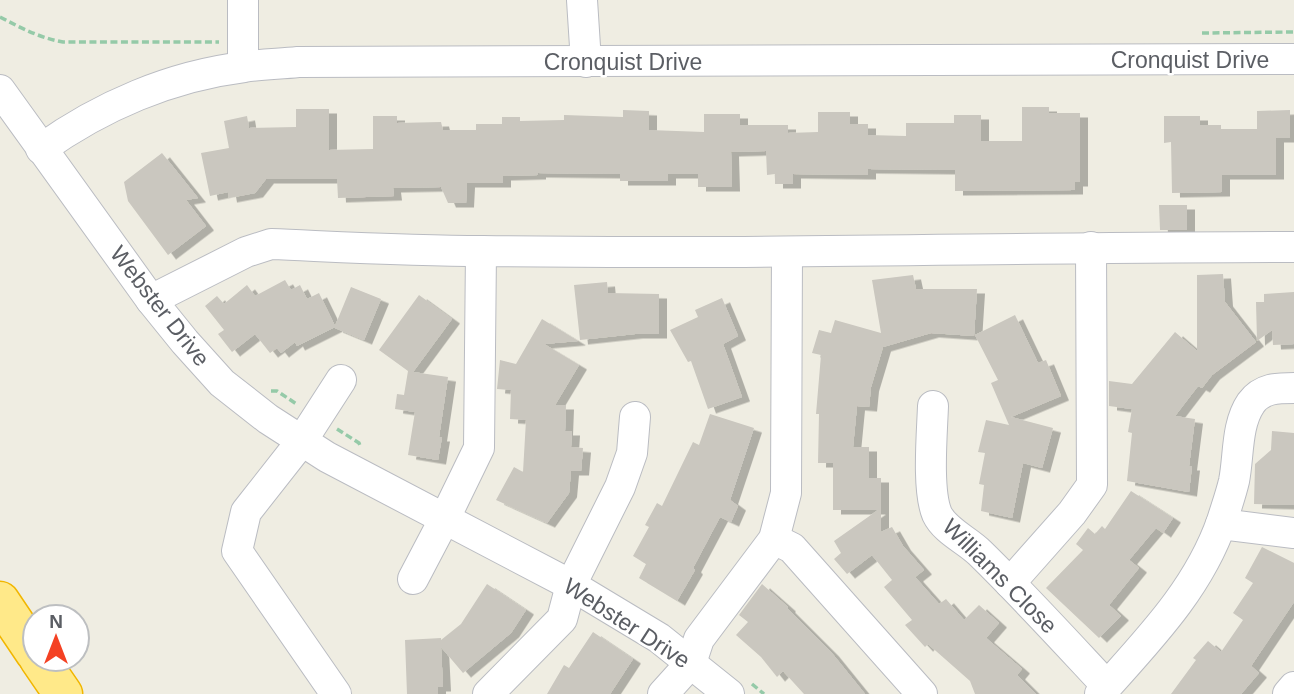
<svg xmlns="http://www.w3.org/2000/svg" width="1294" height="694" font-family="Arial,sans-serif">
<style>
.building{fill:#cac7bf;filter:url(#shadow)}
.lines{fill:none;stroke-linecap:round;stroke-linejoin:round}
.minor-casing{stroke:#babcc2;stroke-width:32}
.highway-casing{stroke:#f1b600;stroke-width:41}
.path{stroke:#95caa8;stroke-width:3.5;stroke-dasharray:7 3.5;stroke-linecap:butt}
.minor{stroke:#fff;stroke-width:30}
.highway{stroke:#ffe989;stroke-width:38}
.labels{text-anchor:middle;stroke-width:5;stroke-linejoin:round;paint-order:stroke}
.street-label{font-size:23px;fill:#5b5e64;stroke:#fff}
</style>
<defs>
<filter id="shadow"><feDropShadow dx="8" dy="4.5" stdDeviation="0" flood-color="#0004"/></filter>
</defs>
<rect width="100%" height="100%" fill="#efede2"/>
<!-- building -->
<g class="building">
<polygon points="1022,107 1049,107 1049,113 1080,113 1080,182 1075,182 1075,190 955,191 955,170 868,169 868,175 793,174 793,184 775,184 775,174 767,175 766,151 731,152 732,187 698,187 698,174 668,174 668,181 620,181 620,174 538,173 538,175 503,176 503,183 467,183 466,203 448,203 441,187 393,188 394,196 338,198 337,179 266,179 255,193 229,198 228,192 210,196 201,153 229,148 224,121 247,116 249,128 296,127 296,109 329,109 329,150 373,149 373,116 397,116 397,123 441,122 443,130 476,130 476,124 502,124 502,117 520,117 520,121 564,120 564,115 623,117 623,110 649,111 649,130 704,132 704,114 740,114 740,125 788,125 788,133 818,132 818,112 850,112 850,124 868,124 868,135 906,136 906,123 954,123 954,115 981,115 981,141 1022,141"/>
<polygon points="1290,110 1290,138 1276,138 1276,175 1222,175 1222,192 1172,193 1171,142 1164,143 1164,116 1200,116 1200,125 1221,125 1221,129 1257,129 1257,111"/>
<polygon points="162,153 198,198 186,200 206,226 168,255 128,201 124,182"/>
<polygon points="1159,205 1187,205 1187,230 1160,230"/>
<polygon points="1223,274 1225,302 1256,342 1212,375 1202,388 1198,386 1175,416 1195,419 1189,466 1192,466 1189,492 1127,481 1132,433 1128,432 1132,409 1109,406 1109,381 1132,384 1175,332 1197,351 1197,275"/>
<polygon points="913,275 916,289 977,289 974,336 931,333 883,347 871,387 869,407 857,406 853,447 869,447 869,478 881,478 881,532 892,527 903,546 924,570 915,577 939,604 946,599 964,620 979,605 999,623 986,638 1022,669 1017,675 1036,694 975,694 970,681 928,644 925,647 905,625 912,620 884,587 892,580 872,555 847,574 834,559 841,553 834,541 878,510 833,510 833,463 818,463 819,414 816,414 821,355 812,353 819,330 831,333 835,320 881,333 872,280"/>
<polygon points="285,280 291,290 300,285 307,299 319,293 335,326 351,287 381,299 364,340 335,328 335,327 297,346 295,342 281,353 277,348 270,353 255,334 232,352 218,334 224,330 205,306 217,296 224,304 247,285 255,296"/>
<polygon points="607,282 608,293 659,294 659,334 635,334 580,340 574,285"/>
<polygon points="1294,292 1294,344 1273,345 1272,330 1257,341 1256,302 1264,302 1264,294"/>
<polygon points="419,295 452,319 413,372 448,377 439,437 442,437 438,460 408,455 415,412 395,409 397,394 404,395 408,371 379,350"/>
<polygon points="722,298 738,336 723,344 742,397 708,409 691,361 688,362 670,330 698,317 695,310"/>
<polygon points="1015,315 1038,363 1046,360 1061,396 1011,417 1053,428 1042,468 1023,463 1012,518 981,511 984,485 979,484 985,453 978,452 986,420 1009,425 991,383 998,380 975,335"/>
<polygon points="542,319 578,341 544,344 579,365 555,405 566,405 565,431 572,431 571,447 583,448 581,471 571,471 569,493 547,523 496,500 514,467 523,472 526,420 510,419 511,390 497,389 500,360 516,364"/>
<polygon points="710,414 754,428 730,500 738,506 731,522 720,517 693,568 695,570 677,601 639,578 646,564 633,556 649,527 645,525 657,503 662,506 693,442 699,445"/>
<polygon points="1272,431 1294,433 1294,505 1254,504 1255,464 1271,450"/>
<polygon points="1131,491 1173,518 1163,533 1156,528 1129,560 1139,568 1109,605 1121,616 1099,638 1046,588 1083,550 1076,544 1088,528 1095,534 1102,526 1105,529"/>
<polygon points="1262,547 1294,563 1294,602 1251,666 1259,673 1241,694 1171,694 1196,660 1193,658 1208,641 1221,652 1243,620 1233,613 1253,583 1245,578"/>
<polygon points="487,584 526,610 511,633 463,673 441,647 443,687 438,687 438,694 407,694 405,640 441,638 441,640 461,624"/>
<polygon points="762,584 788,607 787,608 831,652 865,694 804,694 783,671 777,677 761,657 736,635 748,622 739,615"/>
<polygon points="593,632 633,659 610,694 547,694 564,665 569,668"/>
</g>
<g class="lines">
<defs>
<g id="minor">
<polyline points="243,0 243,67"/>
<polyline points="582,0 586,62"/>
<polyline points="0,90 151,300 185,342 222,383 268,419 327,457 571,585 659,638 729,694"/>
<path d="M41,149c60,-43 130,-73 203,-82 18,-3 36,-3 54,-5l996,-3"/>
<path d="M151,300l95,-48 25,-8c71,3 141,7 212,7 270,4 541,-4 811,-4"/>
<path d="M933,406c-1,28 -6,84 4,108 8,17 30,26 43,39 44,43 85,88 127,133"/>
<polyline points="1221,524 1294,533"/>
<polyline points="774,539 792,548 922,694"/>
<polyline points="413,579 444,520 479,448 481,251"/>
<polyline points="1010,583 1072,513 1092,485 1091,247"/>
<polyline points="336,694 237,551 246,512 301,442 341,380"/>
<polyline points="488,694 562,619 571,585 620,487 632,453 635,417"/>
<polyline points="663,694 691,663 699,639 774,539 786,493 787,252"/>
<path d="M1100,694c47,-53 98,-104 122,-173 4,-13 9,-27 12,-40 5,-25 2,-56 17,-78 11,-15 26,-15 43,-15"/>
<polyline points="1288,694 1294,687"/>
</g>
<g id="highway">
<polyline points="0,601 35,653"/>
<polyline points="39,659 63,694"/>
</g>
</defs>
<!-- minor casing -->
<use href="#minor" class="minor-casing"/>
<!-- highway casing -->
<use href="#highway" class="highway-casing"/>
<!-- path -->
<g class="path">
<path d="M0,17c21,11 40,21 63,25h156"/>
<polyline points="1202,33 1294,32"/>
<polyline points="271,391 277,391 298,405"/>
<polyline points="337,429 359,443 361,448"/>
<polyline points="752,684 764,694"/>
</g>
<!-- minor -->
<use href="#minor" class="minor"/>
<!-- highway -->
<use href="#highway" class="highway"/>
</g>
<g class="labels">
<!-- street labels -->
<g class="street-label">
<text x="1190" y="68">Cronquist Drive</text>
<text x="623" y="70">Cronquist Drive</text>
<text transform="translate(160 306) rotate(52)" y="8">Webster Drive</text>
<text transform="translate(1000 576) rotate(45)" y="8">Williams Close</text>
<text transform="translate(627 623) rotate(33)" y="8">Webster Drive</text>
</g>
</g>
<!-- north arrow -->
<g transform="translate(56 638)"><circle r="33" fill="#ffffff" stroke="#bdbfc1" stroke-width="2"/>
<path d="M0-5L12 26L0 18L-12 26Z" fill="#f44123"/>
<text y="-10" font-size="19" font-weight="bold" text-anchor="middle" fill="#5b5e64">N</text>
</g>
</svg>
